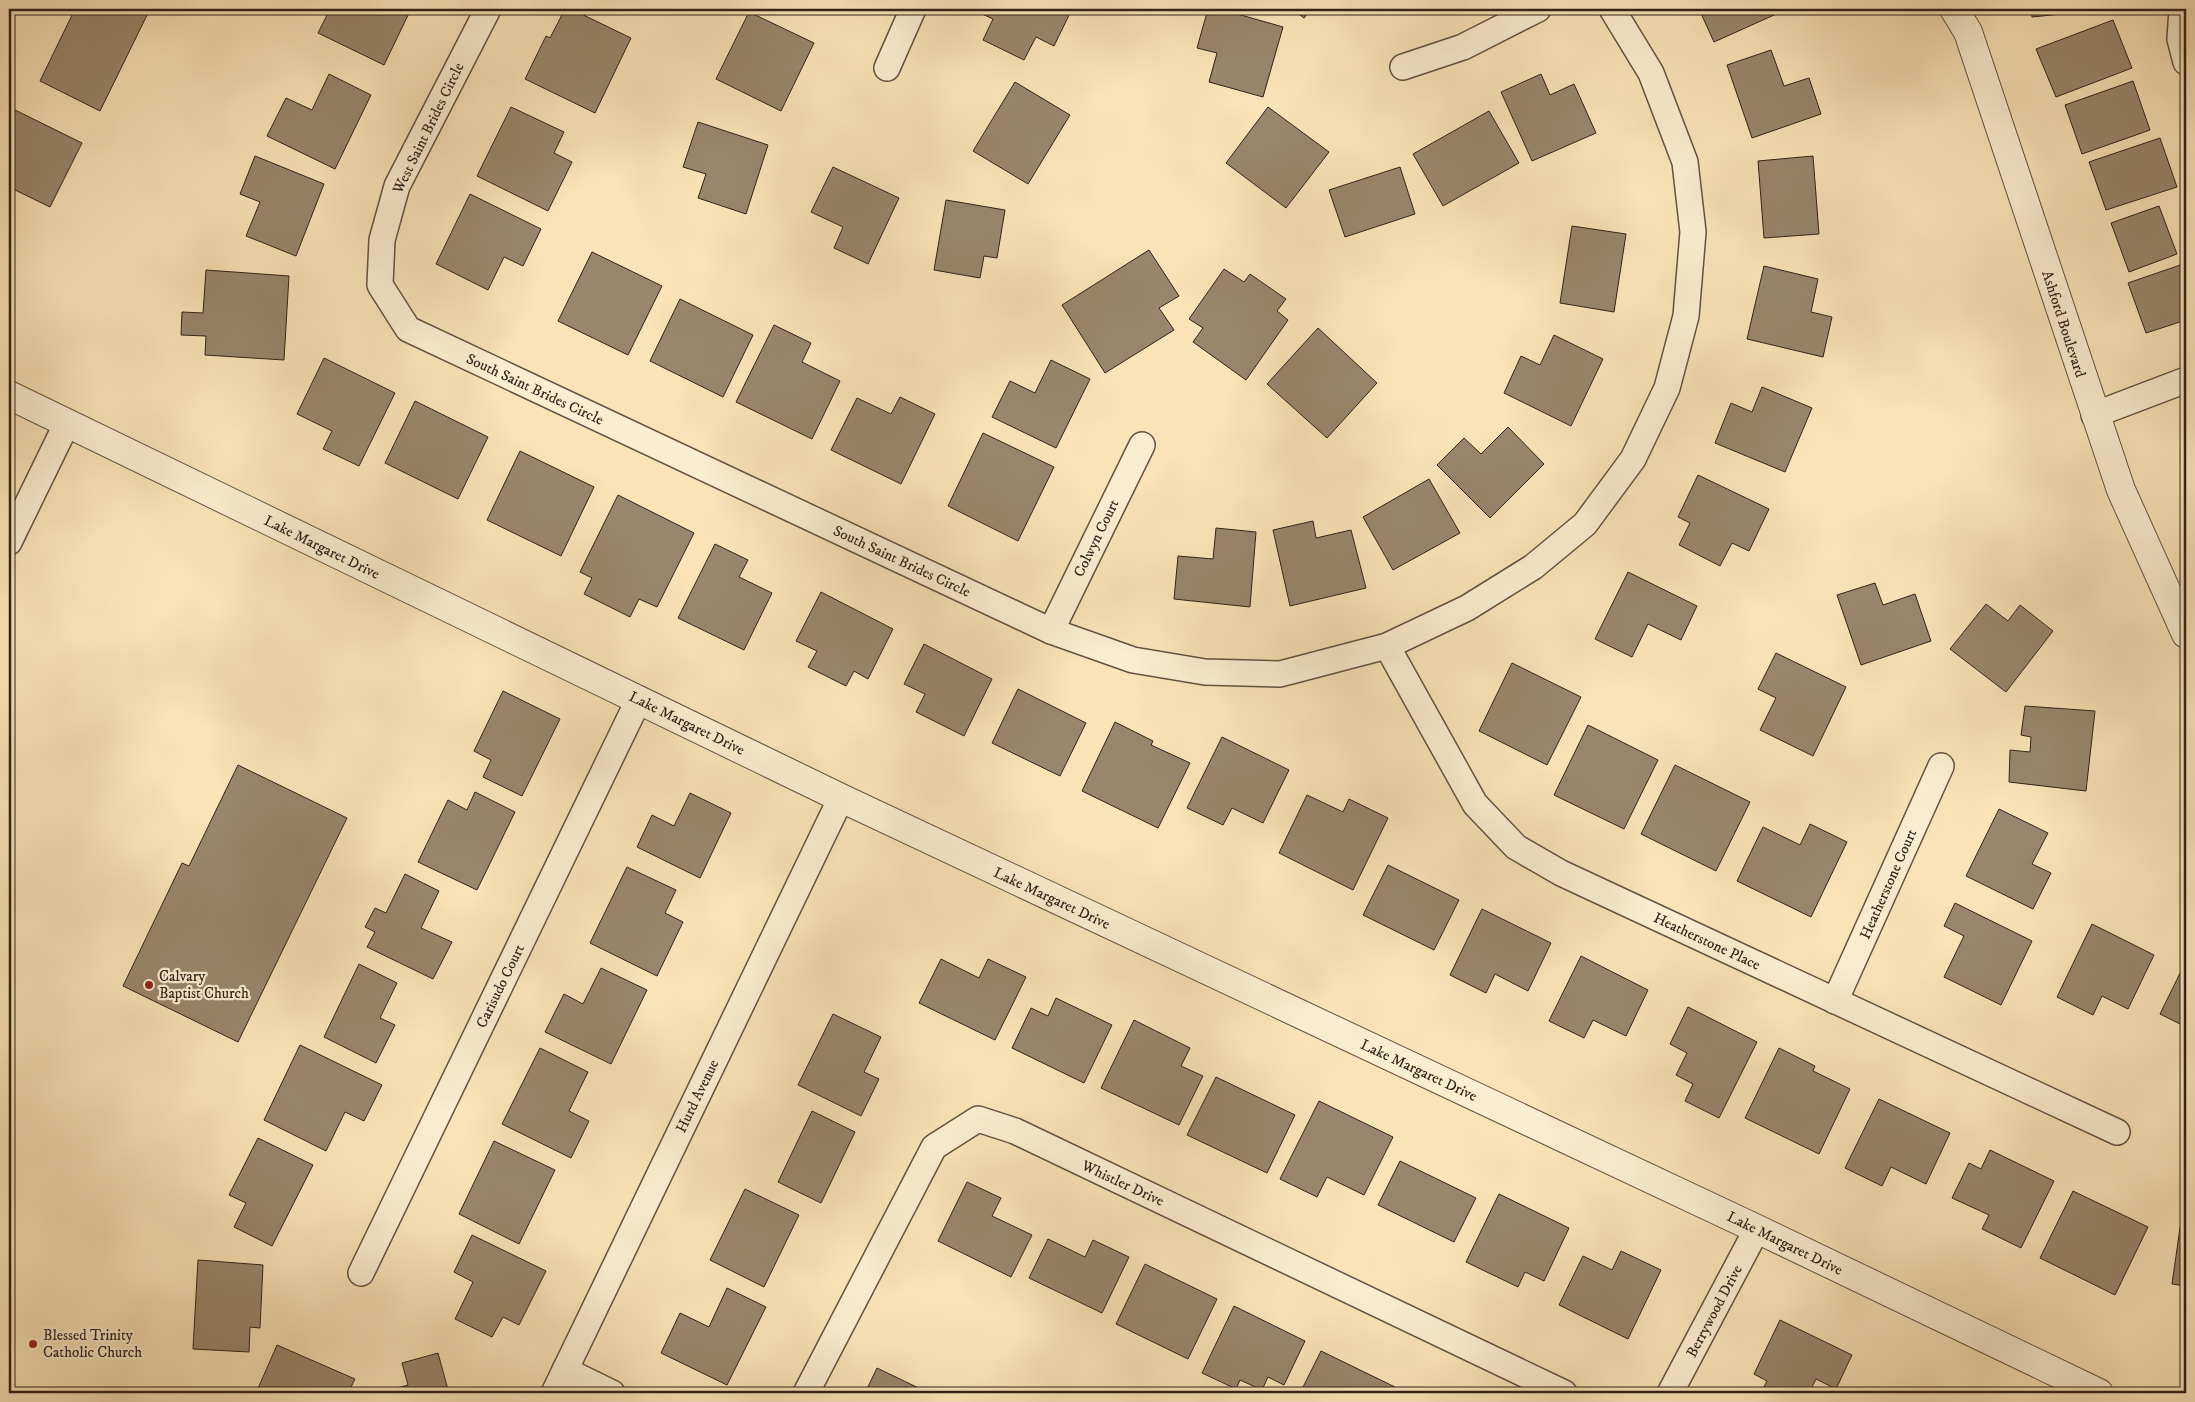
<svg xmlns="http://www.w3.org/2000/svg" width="2195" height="1402" font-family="'IM FELL DW Pica',serif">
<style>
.building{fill:#99866c;stroke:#31221a}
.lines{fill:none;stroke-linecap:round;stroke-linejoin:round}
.minor-casing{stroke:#635241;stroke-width:28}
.tertiary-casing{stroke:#635241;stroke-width:30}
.minor{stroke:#fbedd0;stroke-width:25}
.tertiary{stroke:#fbedd0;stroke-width:28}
.poi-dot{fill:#8f2418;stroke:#fbedd0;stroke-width:2}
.labels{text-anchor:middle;stroke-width:4.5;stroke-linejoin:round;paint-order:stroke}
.street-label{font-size:15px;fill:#31221a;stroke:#fbedd0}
.poi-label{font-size:15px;fill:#31221a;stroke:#fbedd0;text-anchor:start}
</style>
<rect width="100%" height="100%" fill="#f9e3b7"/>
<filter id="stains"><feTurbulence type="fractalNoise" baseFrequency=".004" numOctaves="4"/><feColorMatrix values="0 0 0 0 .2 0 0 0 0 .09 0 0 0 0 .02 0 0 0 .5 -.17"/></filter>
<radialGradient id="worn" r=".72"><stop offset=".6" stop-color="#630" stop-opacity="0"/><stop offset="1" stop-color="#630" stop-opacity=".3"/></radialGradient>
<!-- building -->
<g class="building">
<polygon points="75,9 150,9 100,111 40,81"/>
<polygon points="330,9 352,9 358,11 359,9 411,9 384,65 318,33"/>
<polygon points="565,9 571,9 631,38 595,113 525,79 546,36 550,38"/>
<polygon points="981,9 1072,9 1054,46 1036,37 1024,60 983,40 993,19 980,13"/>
<polygon points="1208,9 1220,9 1283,27 1263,97 1209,82 1217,53 1197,48"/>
<polygon points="1292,9 1311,9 1304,18"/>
<polygon points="1699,9 1782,9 1783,11 1714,42"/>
<polygon points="2031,9 2109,9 2032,17"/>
<polygon points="749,12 814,43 781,111 716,79"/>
<polygon points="2113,20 2132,68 2056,97 2036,49"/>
<polygon points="1771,50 1784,86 1809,78 1821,114 1752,138 1727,65"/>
<polygon points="329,74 371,95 335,169 267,136 286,98 312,110"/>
<polygon points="1541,74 1550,95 1574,84 1596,133 1532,161 1501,92"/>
<polygon points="2133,81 2150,130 2082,154 2065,105"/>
<polygon points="1015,82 1070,115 1028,184 973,151"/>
<polygon points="9,107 82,143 50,207 9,187"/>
<polygon points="511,107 564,132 554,153 572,162 548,211 477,176"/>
<polygon points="1268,107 1329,152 1286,208 1226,163"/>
<polygon points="1489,111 1519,163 1443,206 1413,154"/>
<polygon points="698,122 768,145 746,214 698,198 706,174 683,167"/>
<polygon points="2160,138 2177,187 2106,210 2089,162"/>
<polygon points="255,156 324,184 296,256 246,236 260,202 240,194"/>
<polygon points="1813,156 1819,234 1764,238 1758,161"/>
<polygon points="833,167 899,198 868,264 834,248 843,227 811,212"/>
<polygon points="1400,167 1415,214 1345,237 1329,190"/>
<polygon points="470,194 541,229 523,266 504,257 488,290 436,264"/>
<polygon points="946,200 1005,210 997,258 984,256 980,278 934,270"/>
<polygon points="2159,206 2177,254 2129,272 2111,223"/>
<polygon points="1572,226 1626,234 1614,312 1560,303"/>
<polygon points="1149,250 1179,296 1159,308 1174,330 1105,373 1062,305"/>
<polygon points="592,252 662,286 628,355 558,321"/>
<polygon points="2186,263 2186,320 2146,333 2128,283"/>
<polygon points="1764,266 1818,279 1811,312 1832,317 1823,357 1747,339"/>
<polygon points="1224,269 1244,282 1250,274 1286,299 1277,311 1288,320 1246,380 1193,342 1203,328 1189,319"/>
<polygon points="206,270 289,276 284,360 205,355 206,336 181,335 182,312 203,313"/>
<polygon points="680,299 753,335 723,397 650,361"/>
<polygon points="774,325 811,343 802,362 840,381 812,439 736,402"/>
<polygon points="1318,328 1377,383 1327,438 1267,384"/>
<polygon points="1554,335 1603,359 1571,426 1504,393 1521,356 1540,365"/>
<polygon points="324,358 395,393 359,466 323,449 332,431 297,414"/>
<polygon points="1051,360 1090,379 1056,448 992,417 1010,381 1035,393"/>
<polygon points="1762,387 1812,408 1785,472 1715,443 1731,403 1752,412"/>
<polygon points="900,397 935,414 901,484 831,450 857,398 891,414"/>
<polygon points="415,401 488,437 458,499 385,463"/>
<polygon points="1508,427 1544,464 1490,518 1437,465 1464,438 1481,454"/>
<polygon points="983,433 1054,467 1018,541 948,506"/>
<polygon points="2186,450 2186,467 2180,453"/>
<polygon points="520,451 594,487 561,556 487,520"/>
<polygon points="1698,475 1769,509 1749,551 1732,543 1720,566 1679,545 1690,523 1678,517"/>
<polygon points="1429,479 1460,533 1393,570 1363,517"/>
<polygon points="618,495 694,533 657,607 639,599 630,617 584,594 592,578 580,572"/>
<polygon points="1313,521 1316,538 1351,530 1366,588 1290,606 1273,530"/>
<polygon points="1216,528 1256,532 1250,607 1174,599 1178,556 1213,559"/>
<polygon points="715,544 748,560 739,577 772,593 744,650 678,618"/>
<polygon points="1628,572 1697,606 1681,640 1648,624 1632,657 1595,639"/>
<polygon points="1875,583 1883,605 1915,594 1931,641 1861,665 1837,595"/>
<polygon points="821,592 893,629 868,679 854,671 846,686 808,667 817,651 796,641"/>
<polygon points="1986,604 2008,621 2020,605 2053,631 2006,692 1950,649"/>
<polygon points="924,644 992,679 964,736 916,712 925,694 904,684"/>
<polygon points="1776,653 1846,687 1813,756 1760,730 1776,698 1758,689"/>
<polygon points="1512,663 1581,697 1547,765 1479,731"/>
<polygon points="1018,689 1086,723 1060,776 992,743"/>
<polygon points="503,691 560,719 522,796 483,777 491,760 474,751"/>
<polygon points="2025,706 2095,711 2086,791 2009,782 2010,750 2030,752 2031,737 2021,735"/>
<polygon points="1115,722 1153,741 1151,745 1190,763 1158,828 1082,791"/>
<polygon points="1588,725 1658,760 1624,829 1554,795"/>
<polygon points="1222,737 1289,770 1263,823 1232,808 1223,825 1187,808"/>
<polygon points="238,765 347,818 238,1042 123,986 182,863 189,866"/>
<polygon points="1675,765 1750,802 1716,871 1641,834"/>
<polygon points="475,792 515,812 477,890 418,862 448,800 467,810"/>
<polygon points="690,793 731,813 700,878 637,847 652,815 674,826"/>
<polygon points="1307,795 1343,812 1349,799 1388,818 1353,890 1279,853"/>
<polygon points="1999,809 2048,833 2032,864 2051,873 2033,909 1966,876"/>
<polygon points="1810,824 1847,842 1811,917 1737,881 1763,827 1800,845"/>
<polygon points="1388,865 1459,900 1434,950 1363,915"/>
<polygon points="627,867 676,890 665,913 683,922 657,976 590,943"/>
<polygon points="405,874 439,891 421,928 452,942 433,979 367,947 375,932 365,927 375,908 386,913"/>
<polygon points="1955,903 2032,941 2001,1005 1944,977 1964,936 1944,926"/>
<polygon points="1482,909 1551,943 1528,991 1495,974 1486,993 1450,975"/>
<polygon points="2092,924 2154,955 2128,1009 2102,996 2093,1015 2057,997"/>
<polygon points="1581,956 1648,990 1626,1036 1593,1020 1584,1038 1549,1021"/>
<polygon points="941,959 979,978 988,959 1026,977 995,1040 919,1003"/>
<polygon points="2186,961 2186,1027 2160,1014"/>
<polygon points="359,964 397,983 380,1018 395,1025 376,1063 324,1037"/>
<polygon points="601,968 647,990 611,1064 545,1032 564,994 583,1004"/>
<polygon points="1056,998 1112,1025 1084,1083 1012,1048 1031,1008 1048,1016"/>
<polygon points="1688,1007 1757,1042 1719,1118 1685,1101 1693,1084 1676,1075 1687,1053 1670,1044"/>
<polygon points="833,1014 881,1037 864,1072 879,1079 861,1116 798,1085"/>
<polygon points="1134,1020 1190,1048 1181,1066 1203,1076 1179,1125 1101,1088"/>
<polygon points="300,1045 382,1085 364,1121 345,1112 326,1151 264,1120"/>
<polygon points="540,1048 588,1072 569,1111 589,1121 571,1158 502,1124"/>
<polygon points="1779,1048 1815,1066 1813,1071 1850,1089 1819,1154 1745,1118"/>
<polygon points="1216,1077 1295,1115 1267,1173 1187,1135"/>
<polygon points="1879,1099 1950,1133 1926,1184 1891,1167 1882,1186 1845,1168"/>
<polygon points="1319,1101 1393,1137 1364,1195 1327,1177 1317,1197 1280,1179"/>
<polygon points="812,1111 855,1132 821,1203 778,1182"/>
<polygon points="258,1138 313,1165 272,1246 234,1227 246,1203 229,1195"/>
<polygon points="494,1141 555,1170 519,1244 459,1214"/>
<polygon points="1990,1150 2054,1181 2021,1248 1982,1229 1989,1215 1952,1198 1969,1163 1981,1169"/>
<polygon points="1400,1161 1476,1198 1454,1242 1378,1205"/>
<polygon points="967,1182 1001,1198 992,1216 1032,1235 1011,1277 938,1241"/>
<polygon points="745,1189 799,1215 764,1287 710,1260"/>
<polygon points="2073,1191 2148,1227 2115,1295 2040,1258"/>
<polygon points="1499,1194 1569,1228 1544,1281 1525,1272 1518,1287 1466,1262"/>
<polygon points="2183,1207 2186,1208 2186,1286 2172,1284"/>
<polygon points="472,1235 546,1271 519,1325 503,1317 492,1337 455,1319 473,1282 454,1272"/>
<polygon points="1048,1239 1085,1257 1093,1240 1129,1257 1102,1313 1029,1278"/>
<polygon points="1621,1251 1661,1270 1628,1339 1559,1305 1583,1256 1612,1270"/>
<polygon points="198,1260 263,1265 260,1328 250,1327 249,1352 193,1349"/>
<polygon points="1145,1264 1217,1299 1188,1359 1116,1324"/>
<polygon points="727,1288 766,1307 727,1385 661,1353 680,1313 709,1327"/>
<polygon points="1234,1306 1305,1341 1284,1385 1268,1377 1262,1390 1240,1380 1236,1389 1202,1373"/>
<polygon points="1780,1320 1852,1355 1836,1389 1816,1379 1809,1393 1761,1393 1767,1381 1754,1374"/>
<polygon points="277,1345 355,1379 348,1393 256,1393"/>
<polygon points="1321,1351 1395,1387 1391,1393 1300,1393"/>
<polygon points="438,1353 449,1393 378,1393 408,1385 402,1363"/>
<polygon points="877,1368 929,1393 865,1393"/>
</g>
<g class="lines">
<defs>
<g id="minor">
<polyline points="488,9 397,186 382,240 380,285 408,329 1051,631 1133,660 1205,672 1280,674 1387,646 1467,608 1533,567 1585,524 1633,459 1667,388 1686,316 1693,232 1685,162 1651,73 1612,9"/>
<polyline points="2182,9 2180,39 2186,62"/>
<polyline points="1403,67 1463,47 1538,9"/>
<polyline points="887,68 913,9"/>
<polyline points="2094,415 2186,380"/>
<polyline points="9,542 67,423"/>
<polyline points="1051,631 1142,445"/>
<polyline points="1387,646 1475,804 1516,847 1561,873 2117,1132"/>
<polyline points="1835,1001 1941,766"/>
<polyline points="361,1273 639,699"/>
<polyline points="565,1370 612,1393"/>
<polyline points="554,1393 841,798"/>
<polyline points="806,1393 934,1147 978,1119 1015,1131 1564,1393"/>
<polyline points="1670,1393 1757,1229"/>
</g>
<g id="tertiary">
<polyline points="1954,9 1968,32 2121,490 2186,634"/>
<polyline points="9,395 841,798 1757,1229 2099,1393"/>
</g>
</defs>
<!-- minor casing -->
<use href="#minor" class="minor-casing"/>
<!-- tertiary casing -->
<use href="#tertiary" class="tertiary-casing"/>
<!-- minor -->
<use href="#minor" class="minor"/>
<!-- tertiary -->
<use href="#tertiary" class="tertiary"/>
</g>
<!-- markers -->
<g class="poi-dot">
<circle cx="149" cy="985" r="5"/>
<circle cx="33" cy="1344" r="5"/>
</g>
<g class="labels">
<!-- street labels -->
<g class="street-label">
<text transform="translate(428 128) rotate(-64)" y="5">West Saint Brides Circle</text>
<text transform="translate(2064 324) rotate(72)" y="5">Ashford Boulevard</text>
<text transform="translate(535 389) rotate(25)" y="5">South Saint Brides Circle</text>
<text transform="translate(1096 538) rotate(-64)" y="5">Colwyn Court</text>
<text transform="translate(322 547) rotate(26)" y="5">Lake Margaret Drive</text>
<text transform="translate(902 561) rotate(25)" y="5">South Saint Brides Circle</text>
<text transform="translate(687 723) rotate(26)" y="5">Lake Margaret Drive</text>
<text transform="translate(1888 884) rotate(-66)" y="5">Heatherstone Court</text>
<text transform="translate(1052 898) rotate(25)" y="5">Lake Margaret Drive</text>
<text transform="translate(1707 941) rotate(25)" y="5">Heatherstone Place</text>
<text transform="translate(500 986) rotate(-64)" y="5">Carisudo Court</text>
<text transform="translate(1419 1070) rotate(25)" y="5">Lake Margaret Drive</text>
<text transform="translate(697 1096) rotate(-64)" y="5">Hurd Avenue</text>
<text transform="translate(1123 1183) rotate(25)" y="5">Whistler Drive</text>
<text transform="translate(1785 1243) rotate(26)" y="5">Lake Margaret Drive</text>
<text transform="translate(1714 1311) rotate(-62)" y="5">Berrywood Drive</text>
</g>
<!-- poi labels -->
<g class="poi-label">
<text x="159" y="981">Calvary<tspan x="159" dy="17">Baptist Church</tspan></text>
<text x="43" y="1340">Blessed Trinity<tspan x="43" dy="17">Catholic Church</tspan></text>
</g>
</g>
<!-- margin -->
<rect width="2195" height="1402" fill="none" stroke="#f9e3b7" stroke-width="30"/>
<rect x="10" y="10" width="2175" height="1382" fill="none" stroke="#31221a" stroke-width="2.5"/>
<rect x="15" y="15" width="2165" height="1372" fill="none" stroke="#31221a"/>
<rect width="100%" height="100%" filter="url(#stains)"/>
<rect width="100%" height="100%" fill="url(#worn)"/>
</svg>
